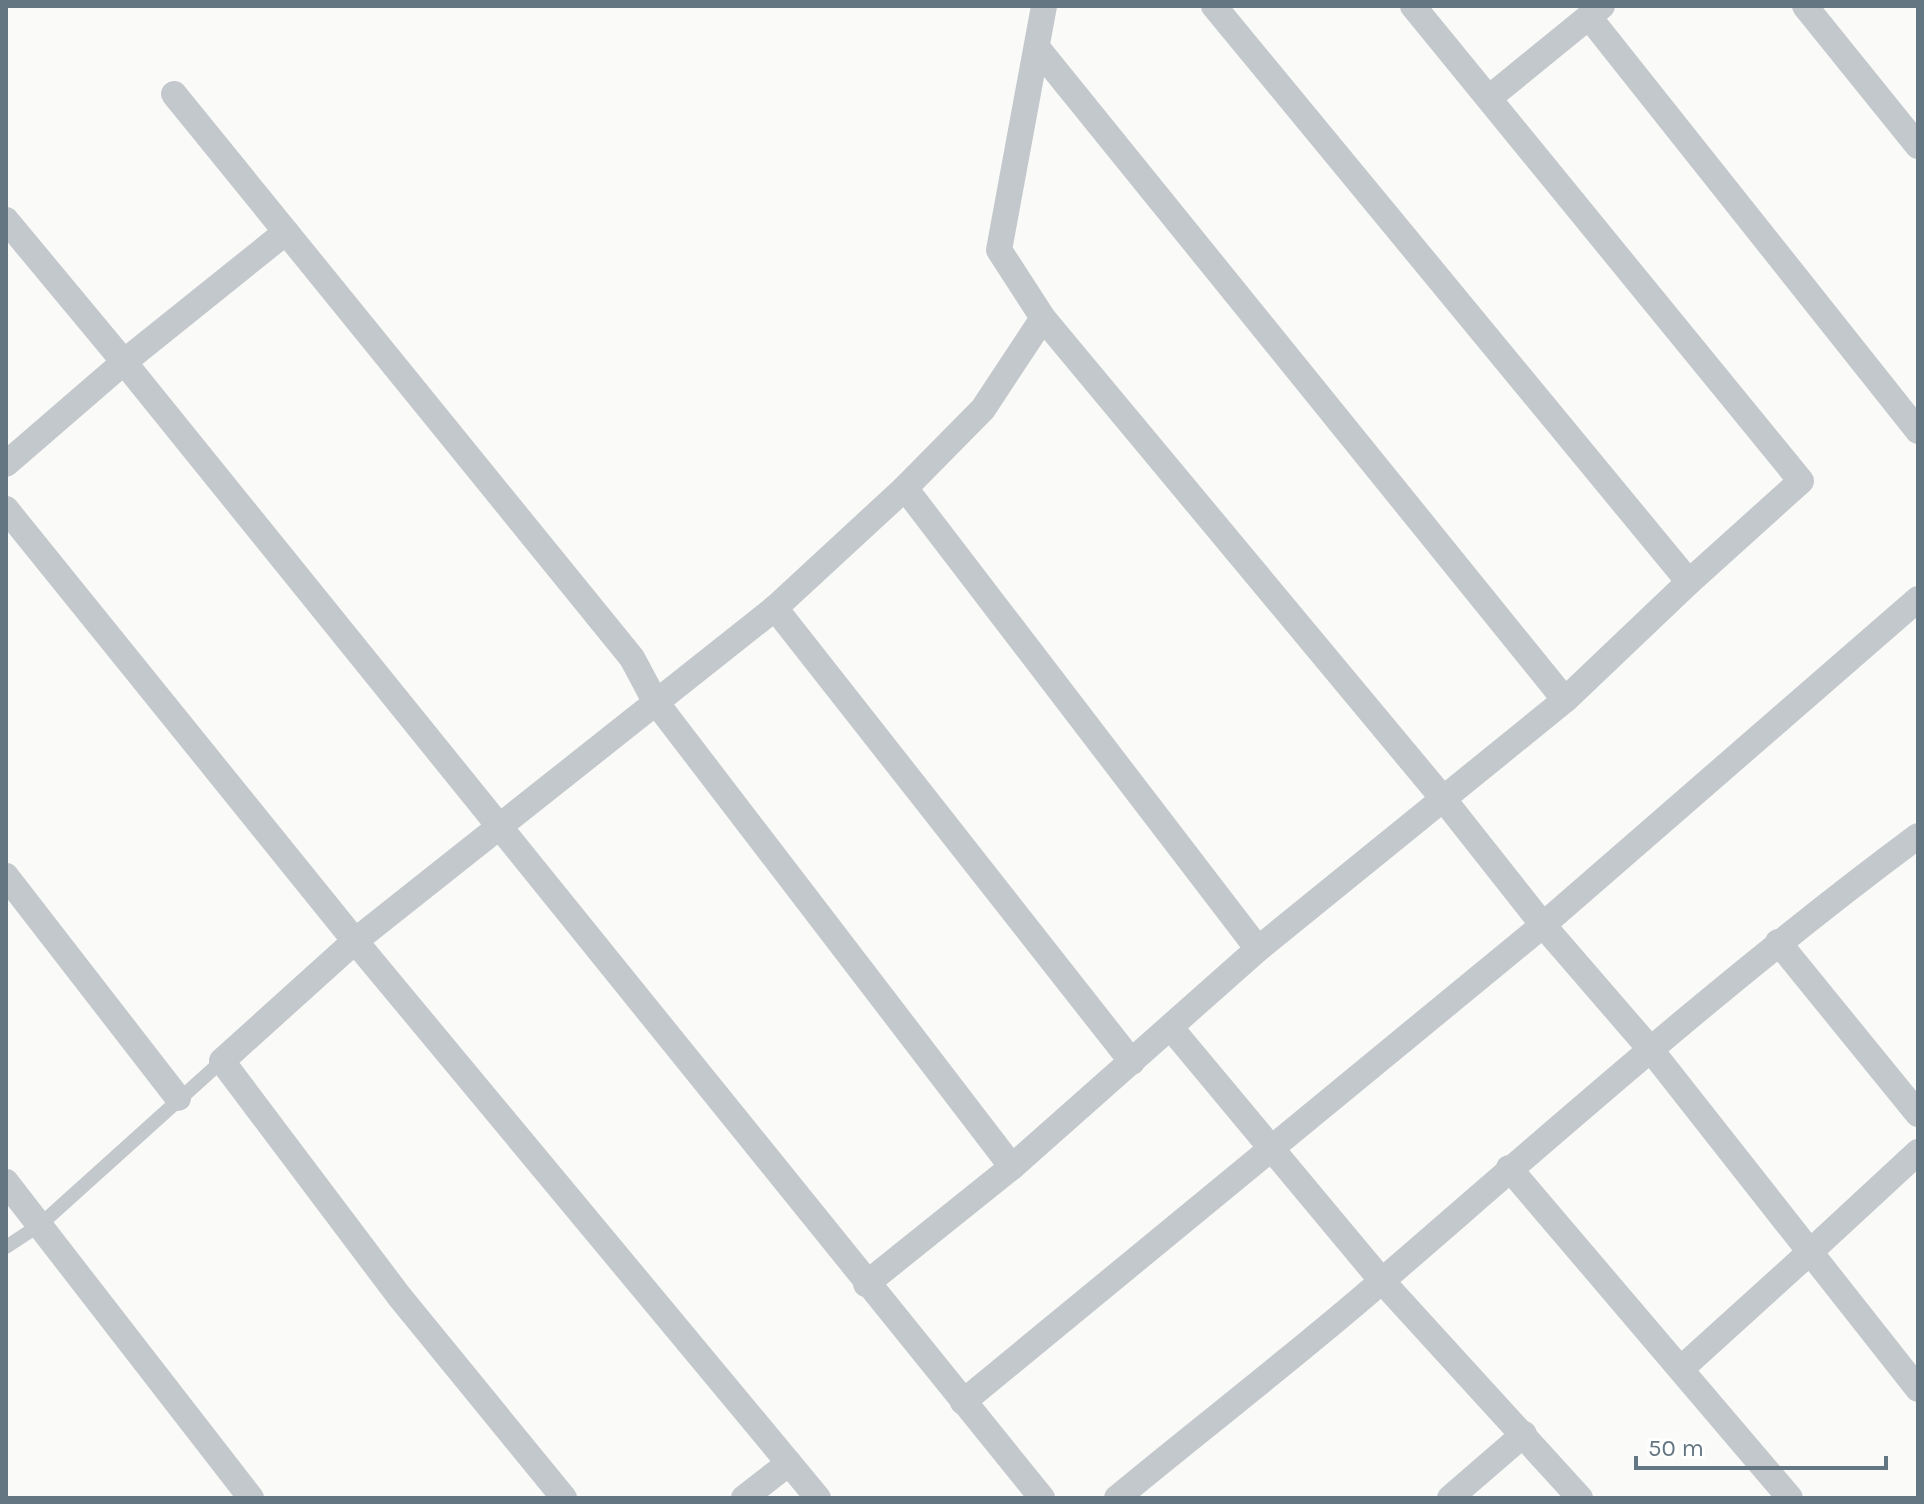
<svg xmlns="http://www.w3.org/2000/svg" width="1924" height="1504" font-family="Karla,sans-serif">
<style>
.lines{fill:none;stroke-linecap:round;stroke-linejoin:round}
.lane{stroke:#c3c8cc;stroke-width:14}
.street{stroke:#c3c8cc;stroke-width:26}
</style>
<rect width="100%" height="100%" fill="#fafaf8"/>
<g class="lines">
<!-- lane -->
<polyline class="lane" points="6,1247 41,1224 222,1061"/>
<!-- street -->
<g class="street">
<polyline points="1214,6 1689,582 1801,481 1413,6"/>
<polyline points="1805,6 1918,146"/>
<polyline points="1589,17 1918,431"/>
<polyline points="1039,50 1565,700"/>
<polyline points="174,94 632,658 655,701 1012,1167"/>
<polyline points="1489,98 1602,6"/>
<polyline points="6,220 124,362 1042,1498"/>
<polyline points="1043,318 1445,801 1543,925 1651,1050 1810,1252 1918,1152"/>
<polyline points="6,464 124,362 286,232"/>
<polyline points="905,488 983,409 1043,318 999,250 1044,6"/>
<polyline points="6,509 355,941 818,1498"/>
<polyline points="775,608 1132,1062"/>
<polyline points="6,876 178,1098"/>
<polyline points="1778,942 1918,1114"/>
<polyline points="1171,1028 1382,1281 1580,1498"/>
<polyline points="1509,1168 1790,1498"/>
<polyline points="6,1182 251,1498"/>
<polyline points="866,1284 1012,1167 1258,949 1565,700 1689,582"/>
<polyline points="1682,1368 1810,1252 1918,1389"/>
<polyline points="963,1402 1543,925 1918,599"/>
<polyline points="564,1498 399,1296 222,1061 355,941 775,608 905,488 1258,949"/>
<polyline points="744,1498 789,1463"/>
<path d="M1117,1498c88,-73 180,-143 266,-218 176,-152 349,-306 535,-444"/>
<polyline points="1450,1498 1524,1434"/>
</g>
</g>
<!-- border -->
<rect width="1924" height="1504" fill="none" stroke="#657683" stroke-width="16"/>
<!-- scale -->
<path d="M1636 1456v12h250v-12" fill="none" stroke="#657683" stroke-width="4"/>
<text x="1648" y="1456" font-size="24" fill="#657683" stroke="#ffffff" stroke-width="6" paint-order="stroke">50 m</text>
</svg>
